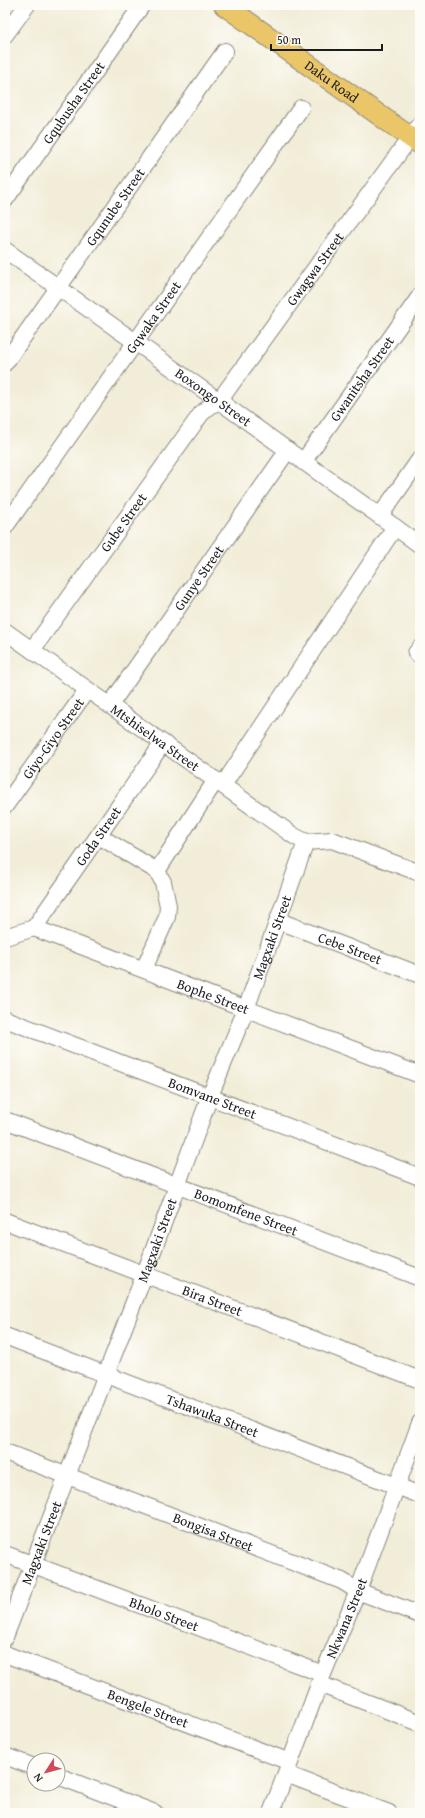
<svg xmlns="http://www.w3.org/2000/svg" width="425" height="1818" font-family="'Gentium Book Plus',serif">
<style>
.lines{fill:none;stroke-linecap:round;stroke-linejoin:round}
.minor-casing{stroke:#87847a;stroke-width:18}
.major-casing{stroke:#87847a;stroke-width:22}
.minor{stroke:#fff;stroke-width:16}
.major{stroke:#ebc669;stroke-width:20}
.labels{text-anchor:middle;stroke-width:3;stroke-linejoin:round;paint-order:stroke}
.street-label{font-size:14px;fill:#1c1c1c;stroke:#fdfcf7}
</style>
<rect width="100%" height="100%" fill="#fdfcf7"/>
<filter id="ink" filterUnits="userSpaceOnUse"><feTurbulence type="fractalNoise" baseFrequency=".025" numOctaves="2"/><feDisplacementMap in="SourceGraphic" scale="8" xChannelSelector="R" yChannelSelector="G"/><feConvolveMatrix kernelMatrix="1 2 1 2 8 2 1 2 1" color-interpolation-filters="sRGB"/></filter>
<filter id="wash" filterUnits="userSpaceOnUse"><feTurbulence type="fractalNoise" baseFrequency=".012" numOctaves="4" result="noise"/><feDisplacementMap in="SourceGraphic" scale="16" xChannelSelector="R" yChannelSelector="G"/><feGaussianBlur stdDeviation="0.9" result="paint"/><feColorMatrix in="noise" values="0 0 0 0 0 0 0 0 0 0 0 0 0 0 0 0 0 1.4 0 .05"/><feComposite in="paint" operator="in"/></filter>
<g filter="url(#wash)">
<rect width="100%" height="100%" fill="#f2edd8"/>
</g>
<g filter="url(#ink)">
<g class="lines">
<defs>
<g id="minor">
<polyline points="5,35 27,5"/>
<path id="s1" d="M5,200l137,-195"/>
<path id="s2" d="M5,250l214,151 201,144"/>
<path id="s3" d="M5,363l220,-312"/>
<path id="s4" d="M303,462l117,-166"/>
<polyline points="380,516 420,459"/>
<path id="s5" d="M5,527l296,-419"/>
<path id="s6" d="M5,631l289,205 12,6"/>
<path id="s7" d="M32,650l169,-236 9,-8 9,-5 201,-277"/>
<polyline points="416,653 420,648"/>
<path id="s8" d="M110,705l178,-255"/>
<polyline points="223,785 395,527"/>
<path id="s9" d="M5,806l82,-116"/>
<polyline points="99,836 157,871 163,882 168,906 167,917 144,969"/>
<polyline points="306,842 332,840 420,873"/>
<polyline points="157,871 216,780"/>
<path id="s10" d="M279,921l141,54"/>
<path id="s11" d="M34,928l129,-185"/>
<path id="s12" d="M5,937l29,-9 386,147"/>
<path id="s13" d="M5,1019l415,158"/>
<path id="s14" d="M5,1120l415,158"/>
<path id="s15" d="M5,1221l415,159"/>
<path id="s16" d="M5,1336l415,159"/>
<path id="s17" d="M5,1452l337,129 16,10 62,24"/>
<path id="s18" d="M5,1554l318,120"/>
<path id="s19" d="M5,1637l140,-364 65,-177 36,-87 60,-167"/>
<path id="s20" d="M5,1654l285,108"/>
<polyline points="319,1684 420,1723"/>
<polyline points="5,1756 34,1767"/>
<polyline points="286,1774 389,1813"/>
<polyline points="58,1776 155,1813"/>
<path id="s21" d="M271,1813l52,-139 35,-83 62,-168"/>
</g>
<g id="major">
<path id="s22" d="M224,5l196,139"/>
</g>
</defs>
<!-- minor casing -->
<use href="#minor" class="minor-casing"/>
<!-- major casing -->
<use href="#major" class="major-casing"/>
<!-- minor -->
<use href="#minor" class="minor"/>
<!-- major -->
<use href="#major" class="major"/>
</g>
</g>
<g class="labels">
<!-- street labels -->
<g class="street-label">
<text dy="5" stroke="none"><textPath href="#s22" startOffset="132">Daku Road</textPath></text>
<text dy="5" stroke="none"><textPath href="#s1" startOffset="119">Gqubusha Street</textPath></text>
<text dy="5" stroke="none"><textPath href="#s3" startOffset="191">Gqunube Street</textPath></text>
<text dy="5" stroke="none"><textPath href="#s7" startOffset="476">Gwagwa Street</textPath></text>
<text dy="5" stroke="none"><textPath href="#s5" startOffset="257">Gqwaka Street</textPath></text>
<text dy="5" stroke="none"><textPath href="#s4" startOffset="102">Gwanitsha Street</textPath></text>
<text dy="5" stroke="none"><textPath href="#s2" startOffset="255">Boxongo Street</textPath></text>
<text dy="5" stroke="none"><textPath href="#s7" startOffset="157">Gube Street</textPath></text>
<text dy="5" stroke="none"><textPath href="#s8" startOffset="155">Gunye Street</textPath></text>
<text dy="5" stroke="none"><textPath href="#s6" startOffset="184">Mtshiselwa Street</textPath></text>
<text dy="5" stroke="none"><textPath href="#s9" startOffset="83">Giyo-Giyo Street</textPath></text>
<text dy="5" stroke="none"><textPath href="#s11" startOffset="112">Goda Street</textPath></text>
<text dy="5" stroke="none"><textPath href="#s19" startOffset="749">Magxaki Street</textPath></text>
<text dy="5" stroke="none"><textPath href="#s10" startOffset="76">Cebe Street</textPath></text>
<text dy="5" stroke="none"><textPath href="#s12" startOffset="222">Bophe Street</textPath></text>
<text dy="5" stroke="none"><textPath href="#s13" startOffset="222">Bomvane Street</textPath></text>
<text dy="5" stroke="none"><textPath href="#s14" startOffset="258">Bomomfene Street</textPath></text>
<text dy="5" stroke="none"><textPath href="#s19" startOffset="425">Magxaki Street</textPath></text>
<text dy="5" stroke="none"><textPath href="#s15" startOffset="222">Bira Street</textPath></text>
<text dy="5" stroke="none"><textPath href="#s16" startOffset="222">Tshawuka Street</textPath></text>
<text dy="5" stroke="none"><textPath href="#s17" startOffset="223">Bongisa Street</textPath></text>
<text dy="5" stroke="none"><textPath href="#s19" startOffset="101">Magxaki Street</textPath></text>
<text dy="5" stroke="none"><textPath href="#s18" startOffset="170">Bholo Street</textPath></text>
<text dy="5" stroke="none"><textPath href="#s21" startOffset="209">Nkwana Street</textPath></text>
<text dy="5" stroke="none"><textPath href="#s20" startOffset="153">Bengele Street</textPath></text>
</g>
</g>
<!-- margin -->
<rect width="425" height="1818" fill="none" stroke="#fdfcf7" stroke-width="20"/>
<!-- north arrow -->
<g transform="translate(46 1772) rotate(234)"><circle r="19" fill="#fdfcf7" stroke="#a3a29f"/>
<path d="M0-3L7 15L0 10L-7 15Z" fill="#d1495b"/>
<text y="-6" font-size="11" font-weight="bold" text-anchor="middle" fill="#1c1c1c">N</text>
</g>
<!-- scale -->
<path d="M271 44v6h111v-6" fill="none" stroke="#1c1c1c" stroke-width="2"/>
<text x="277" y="44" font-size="12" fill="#1c1c1c" stroke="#fdfcf7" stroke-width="3" paint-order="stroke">50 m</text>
</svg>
